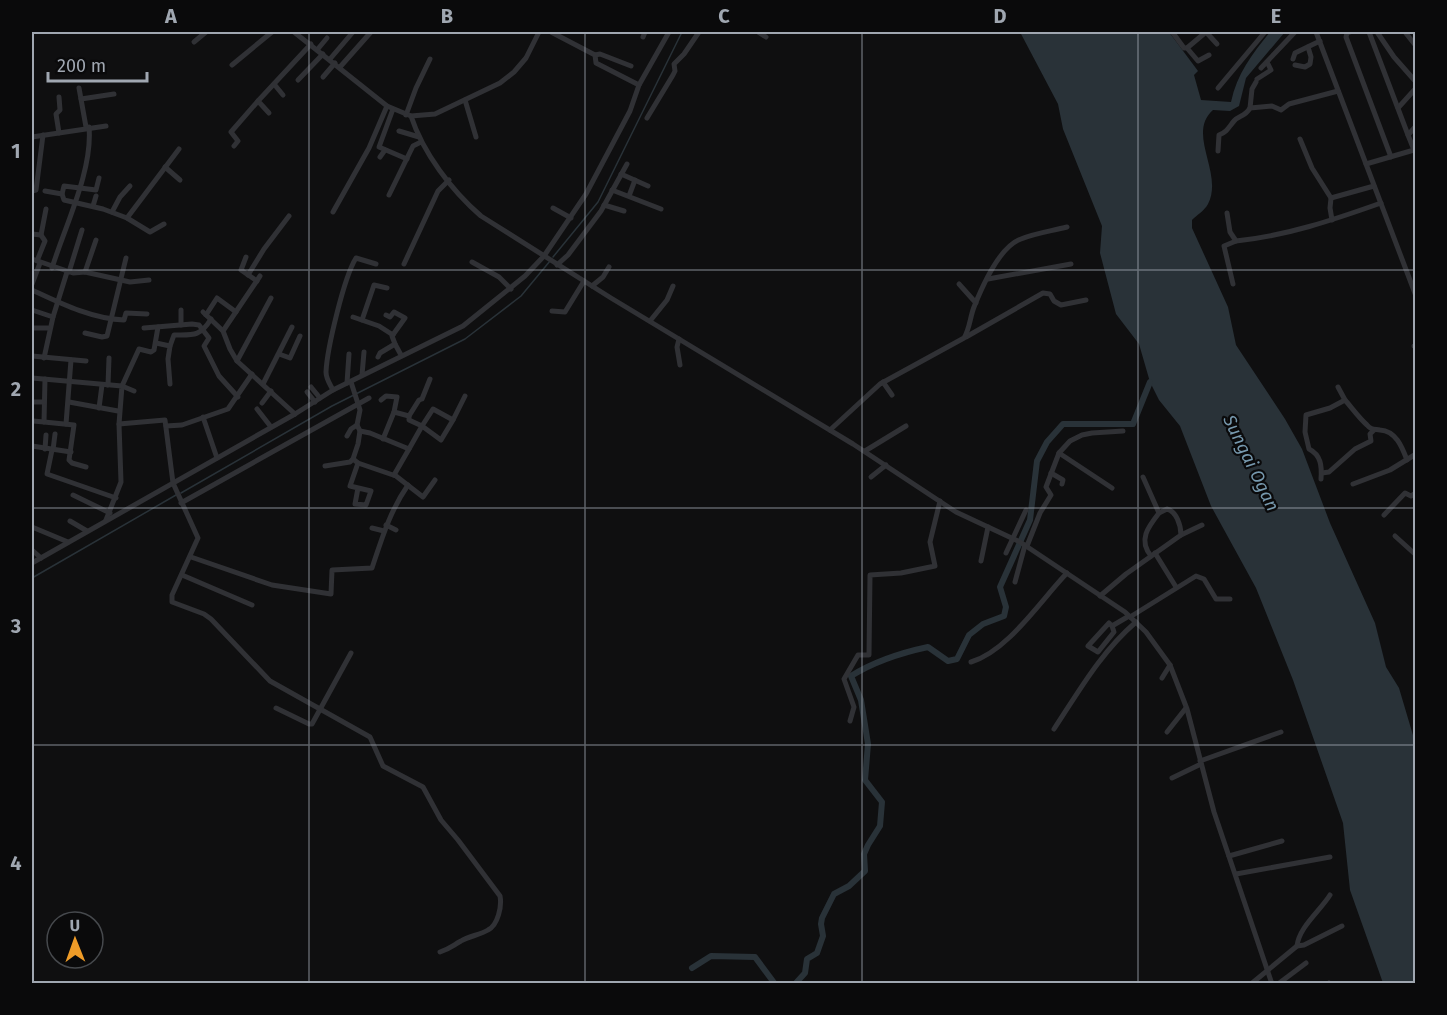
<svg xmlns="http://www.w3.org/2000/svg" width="1447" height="1015" font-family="'Fira Sans',sans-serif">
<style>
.water{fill:#293238}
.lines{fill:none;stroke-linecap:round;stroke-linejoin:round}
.stream{stroke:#293238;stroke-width:1.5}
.river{stroke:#293238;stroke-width:6}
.minor{stroke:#303135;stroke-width:5}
.grid{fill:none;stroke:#a0a7b1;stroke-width:1.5;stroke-opacity:0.55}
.labels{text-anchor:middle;stroke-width:4.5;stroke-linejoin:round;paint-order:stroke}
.water-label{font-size:18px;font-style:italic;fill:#7698ad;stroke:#0a0a0b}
.neatline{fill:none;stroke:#a0a7b1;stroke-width:2}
.grid-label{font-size:20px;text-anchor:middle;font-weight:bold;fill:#a0a7b1}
</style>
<rect width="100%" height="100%" fill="#0f0f10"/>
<!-- water -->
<path class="water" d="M1020,32h149l29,39 -4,4 7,25 30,2c6,-28 21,-48 39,-70h15l-39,46 -7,28 -9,5 -17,-1c-27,24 11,63 -5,94 -3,6 -11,11 -16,16v8l36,79 8,38 49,74 17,30 28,74 45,100 11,44 13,21 16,54v241h-32l-33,-93 -7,-67 -50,-143 -37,-92 -45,-82 -31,-80 -21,-26 -9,-18 -11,-38 -23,-30 -16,-61 2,-27 -39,-97 -5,-25z"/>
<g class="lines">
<!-- stream -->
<g class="stream">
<polyline points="553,257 598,202 682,32"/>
<polyline points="181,493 332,406 465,339 521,296 550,261"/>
<polyline points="32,578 176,495"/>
</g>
<!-- river -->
<g class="river">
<polyline points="692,968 711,956 755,957 775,984"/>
<path d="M795,984l10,-11 2,-14 10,-6 6,-17 -2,-12 1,-6 12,-24 15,-8 16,-15 -1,-17 4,-9 12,-19 2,-24 -17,-22 3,-36 -7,-44 -10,-24c24,-15 49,-23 77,-29l20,14 9,-2 12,-24 14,-11 21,-8 2,-9 -6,-20 30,-67 7,-59 10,-19 16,-18h70l17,-42"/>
</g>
<!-- minor -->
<g class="minor">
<polyline points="294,32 387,106 411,116 435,114 500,83 514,72 526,58 539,32"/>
<polyline points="551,32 595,55 596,63 639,85 669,32"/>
<polyline points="758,32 766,37"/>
<polyline points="1316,32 1416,296"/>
<polyline points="1350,32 1347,33 1346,37 1391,157"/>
<polyline points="1369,32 1408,135"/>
<polyline points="1377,32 1394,57 1416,82"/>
<polyline points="1405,32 1416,46"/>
<polyline points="1173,33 1184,48 1187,48 1198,61 1209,55"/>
<polyline points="643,37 645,32"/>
<polyline points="194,42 206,32"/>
<polyline points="1187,48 1206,32 1217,44"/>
<polyline points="317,50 327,38"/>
<polyline points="595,55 600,54 631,66"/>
<polyline points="330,59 353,32"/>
<polyline points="1293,59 1295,53 1320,41"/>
<polyline points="232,65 272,32"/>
<polyline points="1295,65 1305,67 1310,64 1311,57 1308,47"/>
<polyline points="340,67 371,32"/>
<polyline points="1261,68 1295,32"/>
<polyline points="323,77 335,63"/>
<polyline points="1257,79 1271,70 1267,62"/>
<polyline points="298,80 323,54"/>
<polyline points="1256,82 1252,89 1250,108 1272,106 1281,110 1289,104 1338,91"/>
<polyline points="274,84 283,95"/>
<polyline points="79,88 86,127"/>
<polyline points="1218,88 1265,32"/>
<polyline points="59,97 60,110 56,114 59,133"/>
<polyline points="81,99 114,94"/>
<polyline points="465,100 476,137"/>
<polyline points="1398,108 1416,88"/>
<polyline points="393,109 379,147 407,159"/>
<polyline points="269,113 258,101 311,44"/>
<polyline points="406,115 416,88 430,59"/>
<path d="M411,116c12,37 41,75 70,100l130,82 242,146 103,68 64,30 105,70 21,20 24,33 17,44 27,103 58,172"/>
<polyline points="647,118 673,75 675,71 674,64 684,54 699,32"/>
<polyline points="399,131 419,137"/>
<polyline points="32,137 106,126"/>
<polyline points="1300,139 1312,168 1331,198 1330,208 1332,220"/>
<polyline points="234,146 238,141 231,132 258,101"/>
<path d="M1218,151l1,-16c9,-4 9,-7 15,-14 5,-6 11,-4 16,-13"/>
<polyline points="380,157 385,150"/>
<polyline points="1366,164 1414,150 1408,135 1416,126"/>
<polyline points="165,167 180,180"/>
<polyline points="621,174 648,186"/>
<polyline points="612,190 661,209"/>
<polyline points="32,191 36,190 43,135"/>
<polyline points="45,191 62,194 64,200 103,209 127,218 179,149"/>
<polyline points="62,194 64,186 96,190 99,178"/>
<polyline points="389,195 413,146 421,142"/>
<polyline points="629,196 635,180"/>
<polyline points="1331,198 1374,186"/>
<polyline points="604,205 624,211"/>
<polyline points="93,206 96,196"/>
<polyline points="553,208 571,218"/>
<polyline points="112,212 120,197 130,186"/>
<polyline points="333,212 369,148 387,106"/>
<path d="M1227,213l3,19 6,9c50,-5 97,-21 145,-38"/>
<polyline points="127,218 150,232 164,224"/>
<polyline points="32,234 41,235"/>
<polyline points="246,257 241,270 257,281"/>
<polyline points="32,259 73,273 85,272 130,282 149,280"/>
<polyline points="37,261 45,241 41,235 46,209"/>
<polyline points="472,262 499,277 511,289"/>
<polyline points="404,264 438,191 449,180"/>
<polyline points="557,265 568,255 601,211 627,164"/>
<path d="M52,268c13,-42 41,-98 37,-141"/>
<polyline points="69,272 82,230"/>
<polyline points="85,272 96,240"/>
<polyline points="248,275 264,249 289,216"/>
<polyline points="260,276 223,331 230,349 237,361 295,414"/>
<polyline points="988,279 1071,264"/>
<polyline points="32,284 40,263"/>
<polyline points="959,284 976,303"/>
<polyline points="1233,284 1224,246 1236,241"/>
<polyline points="592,286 603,277 609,267"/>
<path d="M32,290c28,13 60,29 92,30l2,-7 21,1"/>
<polyline points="32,310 53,317 44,358"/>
<polyline points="552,311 565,312 584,281"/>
<polyline points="203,312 223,331"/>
<polyline points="206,315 217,298 236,312"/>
<polyline points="386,315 390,317 394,312 405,318 392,336 395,344"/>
<polyline points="53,317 67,272"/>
<polyline points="353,317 379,326 393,335"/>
<polyline points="362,320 374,285 387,288"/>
<polyline points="650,321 667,300 673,286"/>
<polyline points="181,325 181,310"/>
<polyline points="32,328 48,328"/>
<polyline points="144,328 192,324 199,325 209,338 204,346 219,376 238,397"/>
<polyline points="85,333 102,337 107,336 126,258"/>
<polyline points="966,337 1043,293 1050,294 1054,301 1061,305 1086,300"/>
<polyline points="679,339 677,347 680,365"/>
<polyline points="156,343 170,346 168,359 170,384"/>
<path d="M170,346l4,-11c19,0 26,2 37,-16"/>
<polyline points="1414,346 1416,346"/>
<polyline points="279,354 290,358 300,336"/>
<polyline points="32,356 86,361"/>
<polyline points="378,357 380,353 395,344 401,355"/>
<polyline points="237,361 271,298"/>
<polyline points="362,375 364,352"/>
<path d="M32,378l90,8 -3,38 46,-4 8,63 25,55 -26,57v7l32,12 7,5 59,62 100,56 13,29 40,21 18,33 17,20 42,56c2,10 -2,29 -12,34 -8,5 -19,6 -27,11 -9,5 -10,7 -21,11"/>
<polyline points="45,379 44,422 74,425 69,460 72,463 86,467"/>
<polyline points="351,382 360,410 357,425 360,431 358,444 353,459 358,463 350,486 371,491 366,505 355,504 358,488"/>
<polyline points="883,382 892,395"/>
<polyline points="347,383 349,354"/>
<polyline points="263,384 292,327"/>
<polyline points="108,385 109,358"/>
<polyline points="311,387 320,398"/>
<polyline points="1338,387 1345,400"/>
<path d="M333,390c-3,-6 -7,-11 -7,-18 1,-23 18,-95 30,-114l20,6"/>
<polyline points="134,391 122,386 139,349 151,352 154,350 158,327"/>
<polyline points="307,392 315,402"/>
<polyline points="381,400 386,396 397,397 394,412 383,439"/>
<polyline points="32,402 44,402"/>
<polyline points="69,402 118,411"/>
<polyline points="262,403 271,391"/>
<polyline points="99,408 102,385"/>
<polyline points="257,409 271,427"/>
<polyline points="409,416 419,400 422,399 430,379"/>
<polyline points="203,417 217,458"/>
<polyline points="453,420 465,396"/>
<polyline points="33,421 44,422"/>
<polyline points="66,424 71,360"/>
<polyline points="166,426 182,425 228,409 252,374"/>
<path d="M830,430l50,-46 84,-46c6,-10 6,-21 10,-31 8,-20 26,-61 47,-68 15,-6 31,-8 46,-12"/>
<polyline points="360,431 370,433 409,449 422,426 441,440 453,420 433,409 422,426 409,420 409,416 394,412"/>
<polyline points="347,436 351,429 357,425"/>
<polyline points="32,446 71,452"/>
<polyline points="45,449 46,435"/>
<polyline points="52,450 47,474 116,498"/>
<polyline points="53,450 55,434"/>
<polyline points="865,451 906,426"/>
<polyline points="1059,453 1112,488"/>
<polyline points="358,463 396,476 423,497 435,480"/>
<polyline points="325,466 350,462 353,459"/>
<polyline points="1051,473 1063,480 1062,484"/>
<polyline points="1322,473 1329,472 1355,449 1371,441 1370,434 1374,430"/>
<polyline points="394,475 409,449"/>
<polyline points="871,477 886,465"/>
<path d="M1321,479c1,-13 0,-24 -12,-30l-4,-17 1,-17 24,-7 15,-8c7,8 14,18 22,25 4,5 7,4 13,5 16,1 22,17 27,30"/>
<polyline points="1353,484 1390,470 1416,454"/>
<polyline points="73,495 110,513"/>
<polyline points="181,503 369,398"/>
<polyline points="1384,515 1405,493 1411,496 1416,493"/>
<polyline points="106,520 121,482 119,424"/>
<polyline points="70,521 87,531"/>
<polyline points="386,525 396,530"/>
<polyline points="32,527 68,542"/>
<polyline points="372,528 384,531"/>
<polyline points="1181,535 1202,525"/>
<polyline points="1395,536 1416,555"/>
<polyline points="1027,546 1040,513 1051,495 1046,487 1059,453 1070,441 1082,435 1092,433 1123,431"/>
<polyline points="32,550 41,558"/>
<polyline points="1006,553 1026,510"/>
<polyline points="1155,553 1176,587"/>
<path d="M1151,556c-13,-16 -3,-29 8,-43"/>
<path d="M191,557l81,28 59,9 1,-24 40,-2c10,-30 18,-57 36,-83"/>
<polyline points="981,561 988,527"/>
<polyline points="32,563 295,414 333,390 463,326 525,276 544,256 586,194 630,111 639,85"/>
<polyline points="182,575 252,605"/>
<polyline points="1015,582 1025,545"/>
<path d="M1100,596l26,-22 55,-39c0,-10 -5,-24 -14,-26l-8,4 -16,-36"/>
<polyline points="1130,617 1196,576 1204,579 1216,599 1230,599"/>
<polyline points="1112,626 1114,632 1098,652 1088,646 1109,623 1112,626 1129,616"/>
<path d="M971,662c37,-11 69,-61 96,-89"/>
<polyline points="1162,678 1170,665"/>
<polyline points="276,708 309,724 312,724 351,653"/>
<polyline points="850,721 854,707 844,679 858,655 869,655 870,575 901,573 935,566 930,542 940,501"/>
<path d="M1054,729c25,-38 47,-77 82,-107"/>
<polyline points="1167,732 1186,708"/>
<polyline points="1200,761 1281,732"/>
<polyline points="1172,778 1201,764"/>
<polyline points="1229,856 1282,841"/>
<polyline points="1236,874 1330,857"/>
<path d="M1297,946c2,-19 23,-35 33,-51"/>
<polyline points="1329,983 1330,984"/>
<polyline points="1251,984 1297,946 1304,945 1342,926"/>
<polyline points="1278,984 1306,963"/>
</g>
</g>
<!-- grid -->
<path class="grid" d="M309,32v952M585,32v952M862,32v952M1138,32v952M32,270h1384M32,508h1384M32,745h1384"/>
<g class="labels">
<!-- water labels -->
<g class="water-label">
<text transform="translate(1251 463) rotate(64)" y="6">Sungai Ogan</text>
</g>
</g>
<!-- border -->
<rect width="1447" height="1015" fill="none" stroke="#0a0a0b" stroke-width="66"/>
<!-- north arrow -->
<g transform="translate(75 940) rotate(359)"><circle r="28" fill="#0a0a0b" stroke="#46494d" stroke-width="1.5"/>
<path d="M0-4.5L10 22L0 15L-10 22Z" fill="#ef9c28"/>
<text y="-9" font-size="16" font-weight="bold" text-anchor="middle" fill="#a0a7b1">U</text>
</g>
<!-- scale -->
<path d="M48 72v9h99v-9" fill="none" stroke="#a0a7b1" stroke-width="3"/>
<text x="57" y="72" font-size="18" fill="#a0a7b1" stroke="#0a0a0b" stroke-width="4.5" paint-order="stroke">200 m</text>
<rect x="33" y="33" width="1381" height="949" class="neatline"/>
<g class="grid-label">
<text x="171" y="23">A</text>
<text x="447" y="23">B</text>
<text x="724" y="23">C</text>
<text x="1000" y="23">D</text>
<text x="1276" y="23">E</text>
<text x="16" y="158">1</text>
<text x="16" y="396">2</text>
<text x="16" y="633">3</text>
<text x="16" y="870">4</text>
</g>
</svg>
